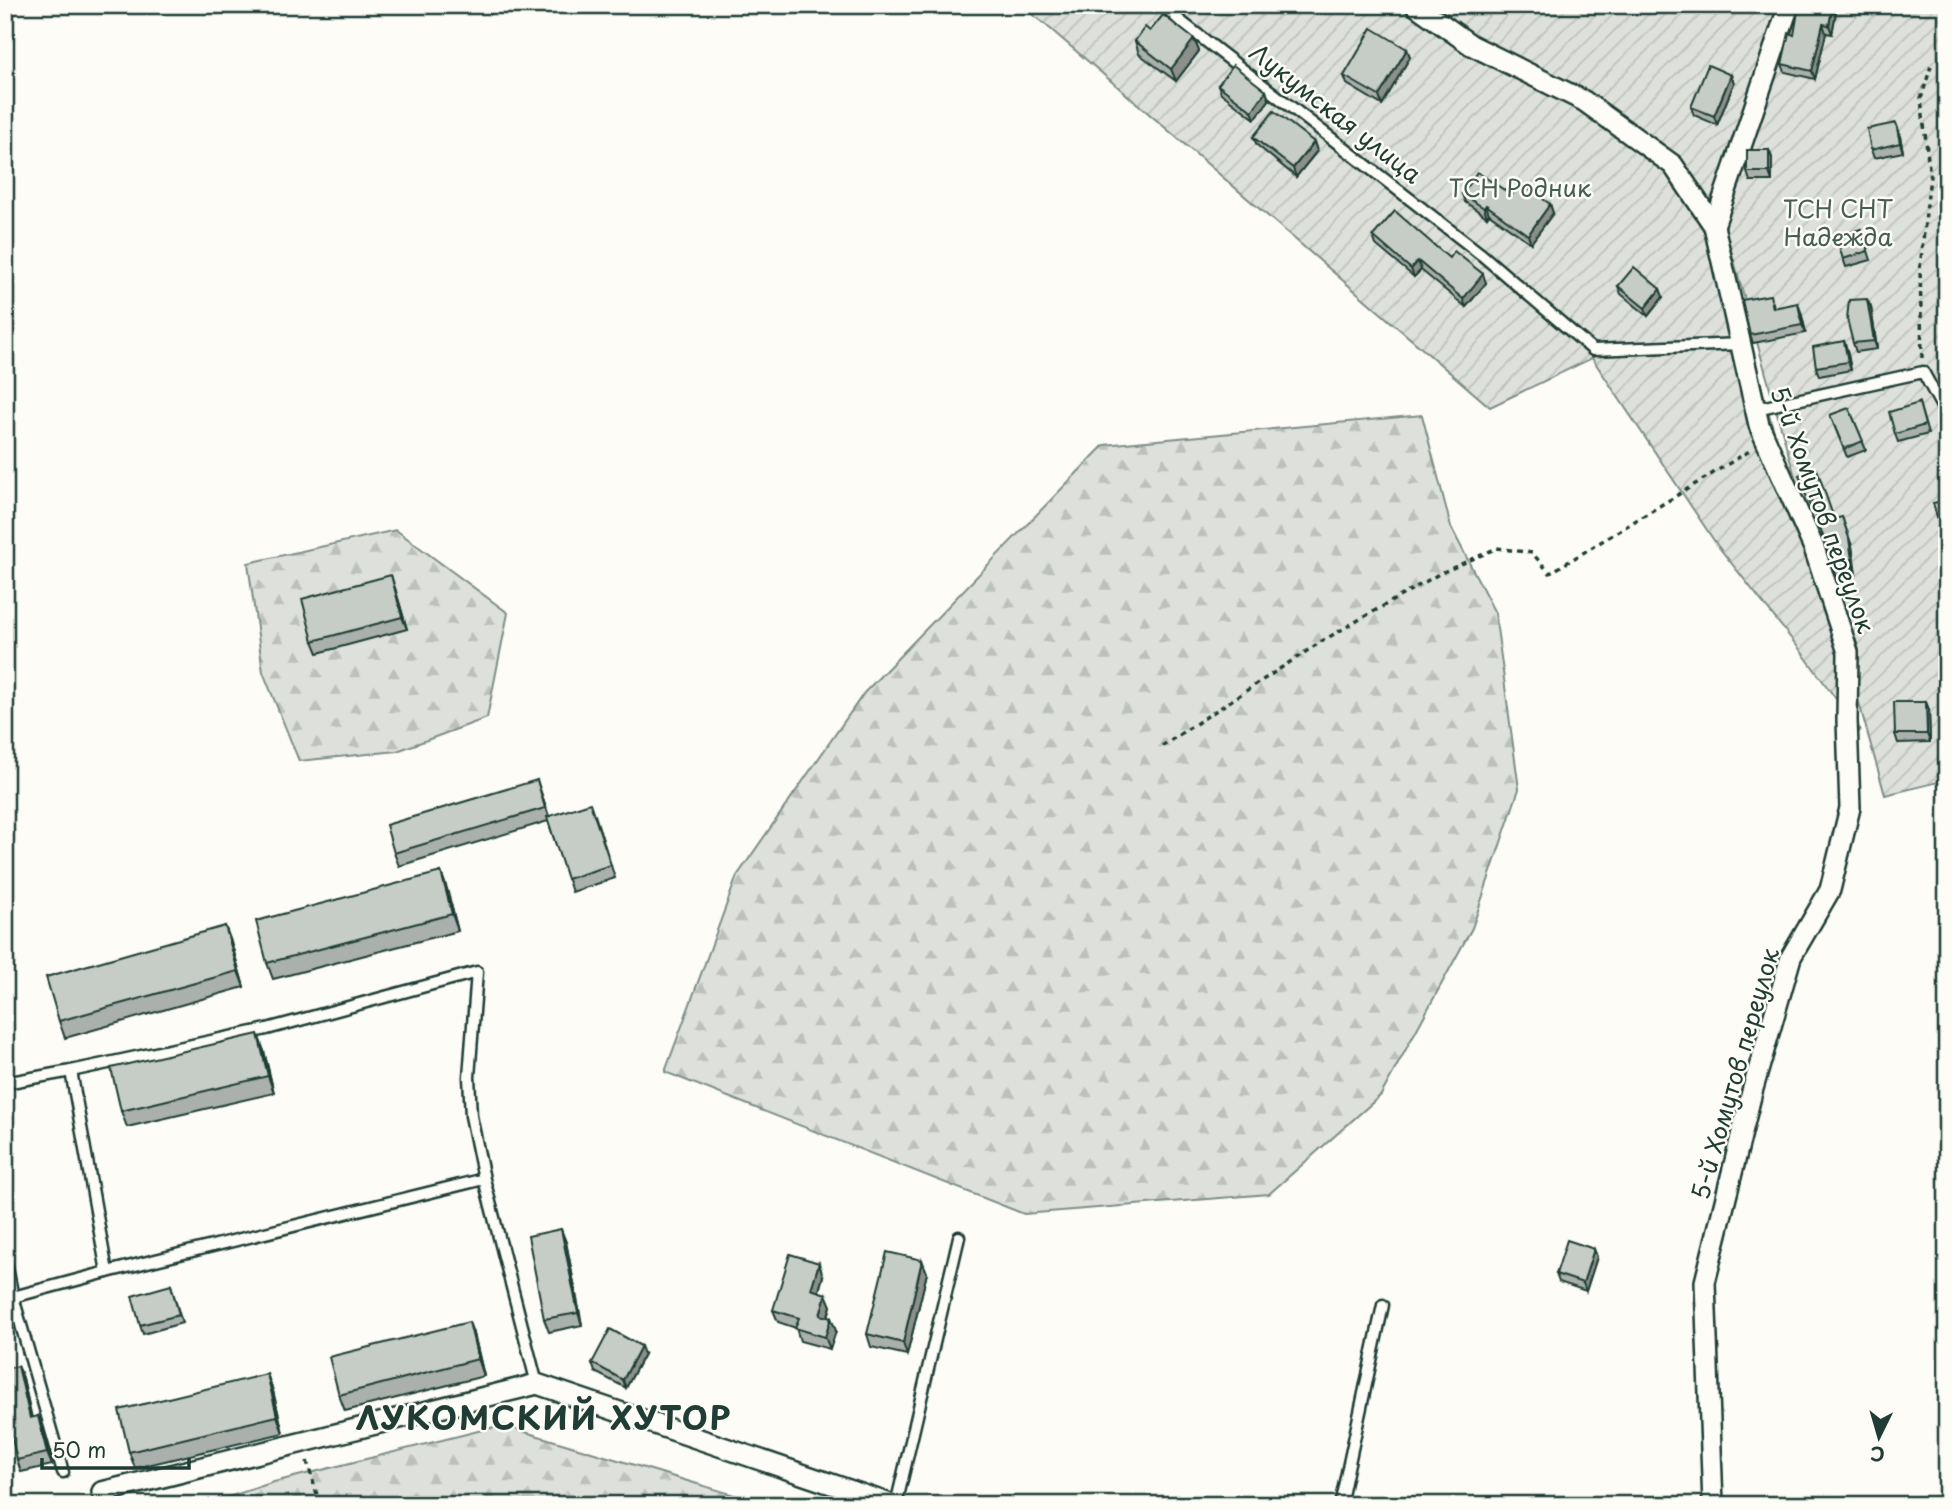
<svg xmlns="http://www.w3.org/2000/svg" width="1952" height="1510" font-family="'Playpen Sans',sans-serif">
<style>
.forest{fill:url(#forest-firs);stroke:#7e8e88;stroke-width:2}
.garden{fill:url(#garden-furrows);stroke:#7e8e88;stroke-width:2}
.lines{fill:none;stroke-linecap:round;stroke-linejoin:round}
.service-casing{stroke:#1f3d34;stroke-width:15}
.minor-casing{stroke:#1f3d34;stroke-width:24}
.path{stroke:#1f3d34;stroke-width:3.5;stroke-dasharray:5 5;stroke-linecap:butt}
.service{stroke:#fdfcf7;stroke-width:10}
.minor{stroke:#fdfcf7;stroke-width:19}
.wall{fill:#aab0ab;stroke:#1f3d34;stroke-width:2}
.shaded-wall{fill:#8b908b;stroke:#1f3d34;stroke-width:2}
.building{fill:#c6cdc7;stroke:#1f3d34;stroke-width:2}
.labels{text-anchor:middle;stroke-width:5;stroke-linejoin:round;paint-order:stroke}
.street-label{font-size:24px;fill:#1f3d34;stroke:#fdfcf7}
.park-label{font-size:24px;fill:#455e55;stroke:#fdfcf7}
.district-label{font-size:32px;font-weight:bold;letter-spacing:2px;fill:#1f3d34;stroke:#fdfcf7}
</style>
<defs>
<pattern id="forest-firs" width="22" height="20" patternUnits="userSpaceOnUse" patternTransform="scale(1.75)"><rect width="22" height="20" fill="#dde0db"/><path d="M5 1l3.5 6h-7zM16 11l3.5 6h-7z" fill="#bdc1bd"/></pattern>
<pattern id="garden-furrows" width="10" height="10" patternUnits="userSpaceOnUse" patternTransform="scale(1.75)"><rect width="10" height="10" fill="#dde0db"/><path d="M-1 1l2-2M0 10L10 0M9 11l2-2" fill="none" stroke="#bdc1bd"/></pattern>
</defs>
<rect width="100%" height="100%" fill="#fdfcf7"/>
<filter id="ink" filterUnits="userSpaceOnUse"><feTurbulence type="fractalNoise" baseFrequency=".0143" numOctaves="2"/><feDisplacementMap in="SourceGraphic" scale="14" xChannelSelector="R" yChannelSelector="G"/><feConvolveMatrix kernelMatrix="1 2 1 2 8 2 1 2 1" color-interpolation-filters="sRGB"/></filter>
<g filter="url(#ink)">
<!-- forest -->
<g class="forest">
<polygon points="1422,415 1451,527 1495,613 1519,789 1472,928 1381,1095 1269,1194 1024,1214 665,1072 737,876 864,693 1104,445"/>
<polygon points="396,530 508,613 487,718 397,751 299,761 263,672 248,563"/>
<polygon points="502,1425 767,1505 204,1505 274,1482"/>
</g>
<!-- garden -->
<g class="garden">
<polygon points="1020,5 1781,5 1715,206 1749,344 1860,732 1801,651 1717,545 1592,358 1490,407 1047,26"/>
<polygon points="1792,5 1947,5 1947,780 1885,795 1723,222"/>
</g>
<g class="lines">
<defs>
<g id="service">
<polyline points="1164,5 1180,21 1482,255 1593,350 1741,344"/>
<polyline points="1756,409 1923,372 1947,416"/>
<polyline points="5,1083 71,1071"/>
<polyline points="484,1179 107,1272 71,1071 267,1029 477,972 469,1077 471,1116 484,1179 537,1384"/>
<polyline points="5,1258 13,1297"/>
<polyline points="63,1472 13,1297 107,1272"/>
<polyline points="896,1505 959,1237"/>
<polyline points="1340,1505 1383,1305"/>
</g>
<g id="minor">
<polyline points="1415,5 1471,45 1584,101 1673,165 1714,226 1759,425 1814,548 1848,652 1847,720 1850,808 1830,890 1791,957 1752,1092 1705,1282 1713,1505"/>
<polyline points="1714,226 1789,5"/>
<polyline points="102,1492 537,1384 893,1505"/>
</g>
</defs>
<!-- service casing -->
<use href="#service" class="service-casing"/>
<!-- minor casing -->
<use href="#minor" class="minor-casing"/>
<!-- path -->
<g class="path">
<polyline points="1922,358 1920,268 1930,176 1921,99 1931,66"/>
<polyline points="1162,746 1322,641 1439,574 1497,548 1532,553 1550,573 1751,450"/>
<polyline points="307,1461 320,1505"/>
</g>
<!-- service -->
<use href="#service" class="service"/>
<!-- minor -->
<use href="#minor" class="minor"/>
</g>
<!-- wall -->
<g class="wall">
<polygon points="1836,12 1832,34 1826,33 1815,79 1785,72 1782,64 1794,35"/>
<polygon points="1194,39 1199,51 1176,81 1139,54 1135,41"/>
<polygon points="1407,49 1410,57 1382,105 1347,84 1344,76"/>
<polygon points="1731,75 1734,83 1717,125 1694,115 1691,107"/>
<polygon points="1218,85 1266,91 1269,100 1255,119 1221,93"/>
<polygon points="1899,131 1903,152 1874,158 1871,150"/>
<polygon points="1253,137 1314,142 1317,151 1296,177 1257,145"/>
<polygon points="1769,150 1772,158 1772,181 1750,181 1747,172"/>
<polygon points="1462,194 1512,195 1550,204 1553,213 1531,243 1489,214 1487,217 1465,202"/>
<polygon points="1861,229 1871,260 1846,267 1836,237"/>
<polygon points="1373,236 1449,258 1486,283 1466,307 1421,270 1414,277 1376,245"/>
<polygon points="1618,286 1660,289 1663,297 1648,316 1621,294"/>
<polygon points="1773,303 1774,308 1801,312 1806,333 1753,343 1750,335"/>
<polygon points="1871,307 1877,349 1856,352 1853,343"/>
<polygon points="1844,341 1847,350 1851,370 1819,376 1816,367"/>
<polygon points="1919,403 1928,434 1898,442 1895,434"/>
<polygon points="1849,408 1866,450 1847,457 1830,415"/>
<polygon points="1799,475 1834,519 1852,546 1856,575 1837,579 1830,553 1829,554 1812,505 1810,506"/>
<polygon points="1947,500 1947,531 1942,532 1939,524"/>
<polygon points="395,588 407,629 318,653 313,641"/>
<polygon points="1926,702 1929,710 1930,742 1898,743 1895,734"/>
<polygon points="537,780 549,816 595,815 615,878 572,892 548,821 399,866 394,853"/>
<polygon points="441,872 447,889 458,931 273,979 267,963"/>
<polygon points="225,926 231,942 244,987 65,1038 59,1021"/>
<polygon points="264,1051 274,1093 127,1127 121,1111"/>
<polygon points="566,1242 582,1325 549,1332 544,1319"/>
<polygon points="1594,1249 1597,1257 1586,1291 1559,1282 1556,1274"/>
<polygon points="922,1260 927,1273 907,1355 871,1347 867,1334"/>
<polygon points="823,1276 819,1291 831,1306 828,1317 831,1318 836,1331 830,1349 800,1341 796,1328 778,1322 773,1310"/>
<polygon points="171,1285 182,1323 143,1334 140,1325"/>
<polygon points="475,1338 484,1376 345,1411 339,1395"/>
<polygon points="644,1354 626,1388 595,1372 592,1363"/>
<polygon points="18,1366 23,1378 32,1418 38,1416 43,1429 52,1465 21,1472 17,1460"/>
<polygon points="267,1374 273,1391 283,1433 135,1468 129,1452"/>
</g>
<!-- shaded-wall -->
<g class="shaded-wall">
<polygon points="1833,5 1834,5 1836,12 1832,34 1829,25"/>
<polygon points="1823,24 1826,33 1815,79 1812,71"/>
<polygon points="1194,39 1199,51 1176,81 1171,69"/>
<polygon points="1407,49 1410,57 1382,105 1379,96"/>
<polygon points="1731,75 1734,83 1717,125 1714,116"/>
<polygon points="1266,91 1269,100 1255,119 1252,111"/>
<polygon points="1896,123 1899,131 1903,152 1900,143"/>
<polygon points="1314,142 1317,151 1296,177 1293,168"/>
<polygon points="1769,150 1772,158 1772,181 1769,172"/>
<polygon points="1550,204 1553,213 1531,243 1528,235"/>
<polygon points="1486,205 1489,214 1487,217 1484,208"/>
<polygon points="1418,261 1421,270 1414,277 1411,269"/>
<polygon points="1483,274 1486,283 1466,307 1463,299"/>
<polygon points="1660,289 1663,297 1648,316 1645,308"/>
<polygon points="1867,299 1871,307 1877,349 1874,341"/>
<polygon points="1798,303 1801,312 1806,333 1802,325"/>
<polygon points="1844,341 1847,350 1851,370 1848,362"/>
<polygon points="1842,517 1852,546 1856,575 1853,567"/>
<polygon points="391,575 395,588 407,629 402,617"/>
<polygon points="1926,702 1929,710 1930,742 1927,734"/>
<polygon points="441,872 447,889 458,931 452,914"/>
<polygon points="225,926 231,942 244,987 238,971"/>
<polygon points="258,1034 264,1051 274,1093 268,1076"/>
<polygon points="561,1229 566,1242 582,1325 578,1313"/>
<polygon points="1594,1249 1597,1257 1586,1291 1583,1283"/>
<polygon points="922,1260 927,1273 907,1355 903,1343"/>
<polygon points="819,1263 823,1276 816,1301 811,1289"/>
<polygon points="826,1294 831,1306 824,1327 820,1315"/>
<polygon points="831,1318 836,1331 830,1349 825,1337"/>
<polygon points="469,1322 475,1338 484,1376 478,1359"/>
<polygon points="641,1346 644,1354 626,1388 623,1380"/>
<polygon points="18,1366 23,1378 34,1430 30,1418"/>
<polygon points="267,1374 273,1391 283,1433 277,1416"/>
<polygon points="38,1416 43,1429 52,1465 47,1453"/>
</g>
<!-- building -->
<g class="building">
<polygon points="1799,5 1833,5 1829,25 1823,24 1812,71 1782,64 1789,33 1794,35"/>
<polygon points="1163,15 1194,39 1171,69 1135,41 1145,27 1150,31"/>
<polygon points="1372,28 1407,49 1379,96 1344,76"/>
<polygon points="1233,65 1266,91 1252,111 1218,85"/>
<polygon points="1708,65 1731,75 1714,116 1691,107"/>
<polygon points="1274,111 1314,142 1293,168 1253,137"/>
<polygon points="1896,123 1900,143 1871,150 1867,129"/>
<rect x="1747" y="150" width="22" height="22"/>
<polygon points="1477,172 1512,195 1520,183 1550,204 1528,235 1486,205 1484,208 1462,194"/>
<polygon points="1395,211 1449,258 1454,251 1483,274 1463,299 1418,261 1411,269 1373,236"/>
<polygon points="1861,229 1868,251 1843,259 1836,237"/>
<polygon points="1634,267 1660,289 1645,308 1618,286"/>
<polygon points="1770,295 1773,308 1798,303 1802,325 1750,335 1742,300"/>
<polygon points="1867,299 1874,341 1853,343 1847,319 1849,300"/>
<polygon points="1844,341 1848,362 1816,367 1813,347"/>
<polygon points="1919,403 1925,425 1895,434 1889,412"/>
<polygon points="1849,408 1863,441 1844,449 1830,415"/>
<polygon points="1817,469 1834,519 1842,517 1849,538 1853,567 1834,570 1828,545 1826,545 1810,497 1807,498 1799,475"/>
<polygon points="1947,500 1947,522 1939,524 1933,503"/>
<polygon points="391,575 402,617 313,641 302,599"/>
<polygon points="1894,702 1926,702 1927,734 1895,734"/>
<polygon points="537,780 545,808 394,853 386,825"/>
<polygon points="590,803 611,865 567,879 547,817"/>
<polygon points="441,872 452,914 267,963 256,921"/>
<polygon points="225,926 238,971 59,1021 46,977"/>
<polygon points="258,1034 268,1076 121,1111 111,1068"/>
<polygon points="561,1229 578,1313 544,1319 528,1236"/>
<polygon points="1567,1240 1594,1249 1583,1283 1556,1274"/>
<polygon points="887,1252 922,1260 903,1343 867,1334"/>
<polygon points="790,1254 819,1263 811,1289 826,1294 820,1315 831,1318 825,1337 795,1328 799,1318 773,1310"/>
<polygon points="171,1285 179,1315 140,1325 132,1296"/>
<polygon points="469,1322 478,1359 339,1395 329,1357"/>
<polygon points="610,1329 641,1346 623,1380 592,1363"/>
<polygon points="18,1366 30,1418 38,1416 47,1453 17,1460 5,1409 5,1369"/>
<polygon points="267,1374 277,1416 129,1452 119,1410"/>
<polygon points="833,1498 835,1505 813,1505"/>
</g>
</g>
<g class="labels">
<!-- street labels -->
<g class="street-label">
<text transform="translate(1335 114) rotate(38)" y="8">Лукумская улица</text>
<text transform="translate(1822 510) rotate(70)" y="8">5-й Хомутов переулок</text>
<text transform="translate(1736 1074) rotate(-74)" y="8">5-й Хомутов переулок</text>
</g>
<!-- park labels -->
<g class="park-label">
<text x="1520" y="197">ТСН Родник</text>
<text x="1838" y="218">ТСН СНТ<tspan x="1838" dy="28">Надежда</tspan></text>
</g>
<!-- district labels -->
<g class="district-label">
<text x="544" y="1430">ЛУКОМСКИЙ ХУТОР</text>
</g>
</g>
<!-- margin -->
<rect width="1952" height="1510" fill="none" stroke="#fdfcf7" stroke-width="28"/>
<rect x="14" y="14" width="1924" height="1482" fill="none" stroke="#1f3d34" stroke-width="2.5" filter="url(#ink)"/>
<!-- north arrow -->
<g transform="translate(1879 1437) rotate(185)" stroke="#fdfcf7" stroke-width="5" paint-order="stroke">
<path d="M0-5L12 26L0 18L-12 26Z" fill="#1f3d34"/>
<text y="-10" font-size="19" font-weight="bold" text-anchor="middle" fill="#1f3d34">С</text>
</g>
<!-- scale -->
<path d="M42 1458v10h147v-10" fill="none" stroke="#1f3d34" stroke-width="3.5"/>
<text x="52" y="1458" font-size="21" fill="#1f3d34" stroke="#fdfcf7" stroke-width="5" paint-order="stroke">50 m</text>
</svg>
